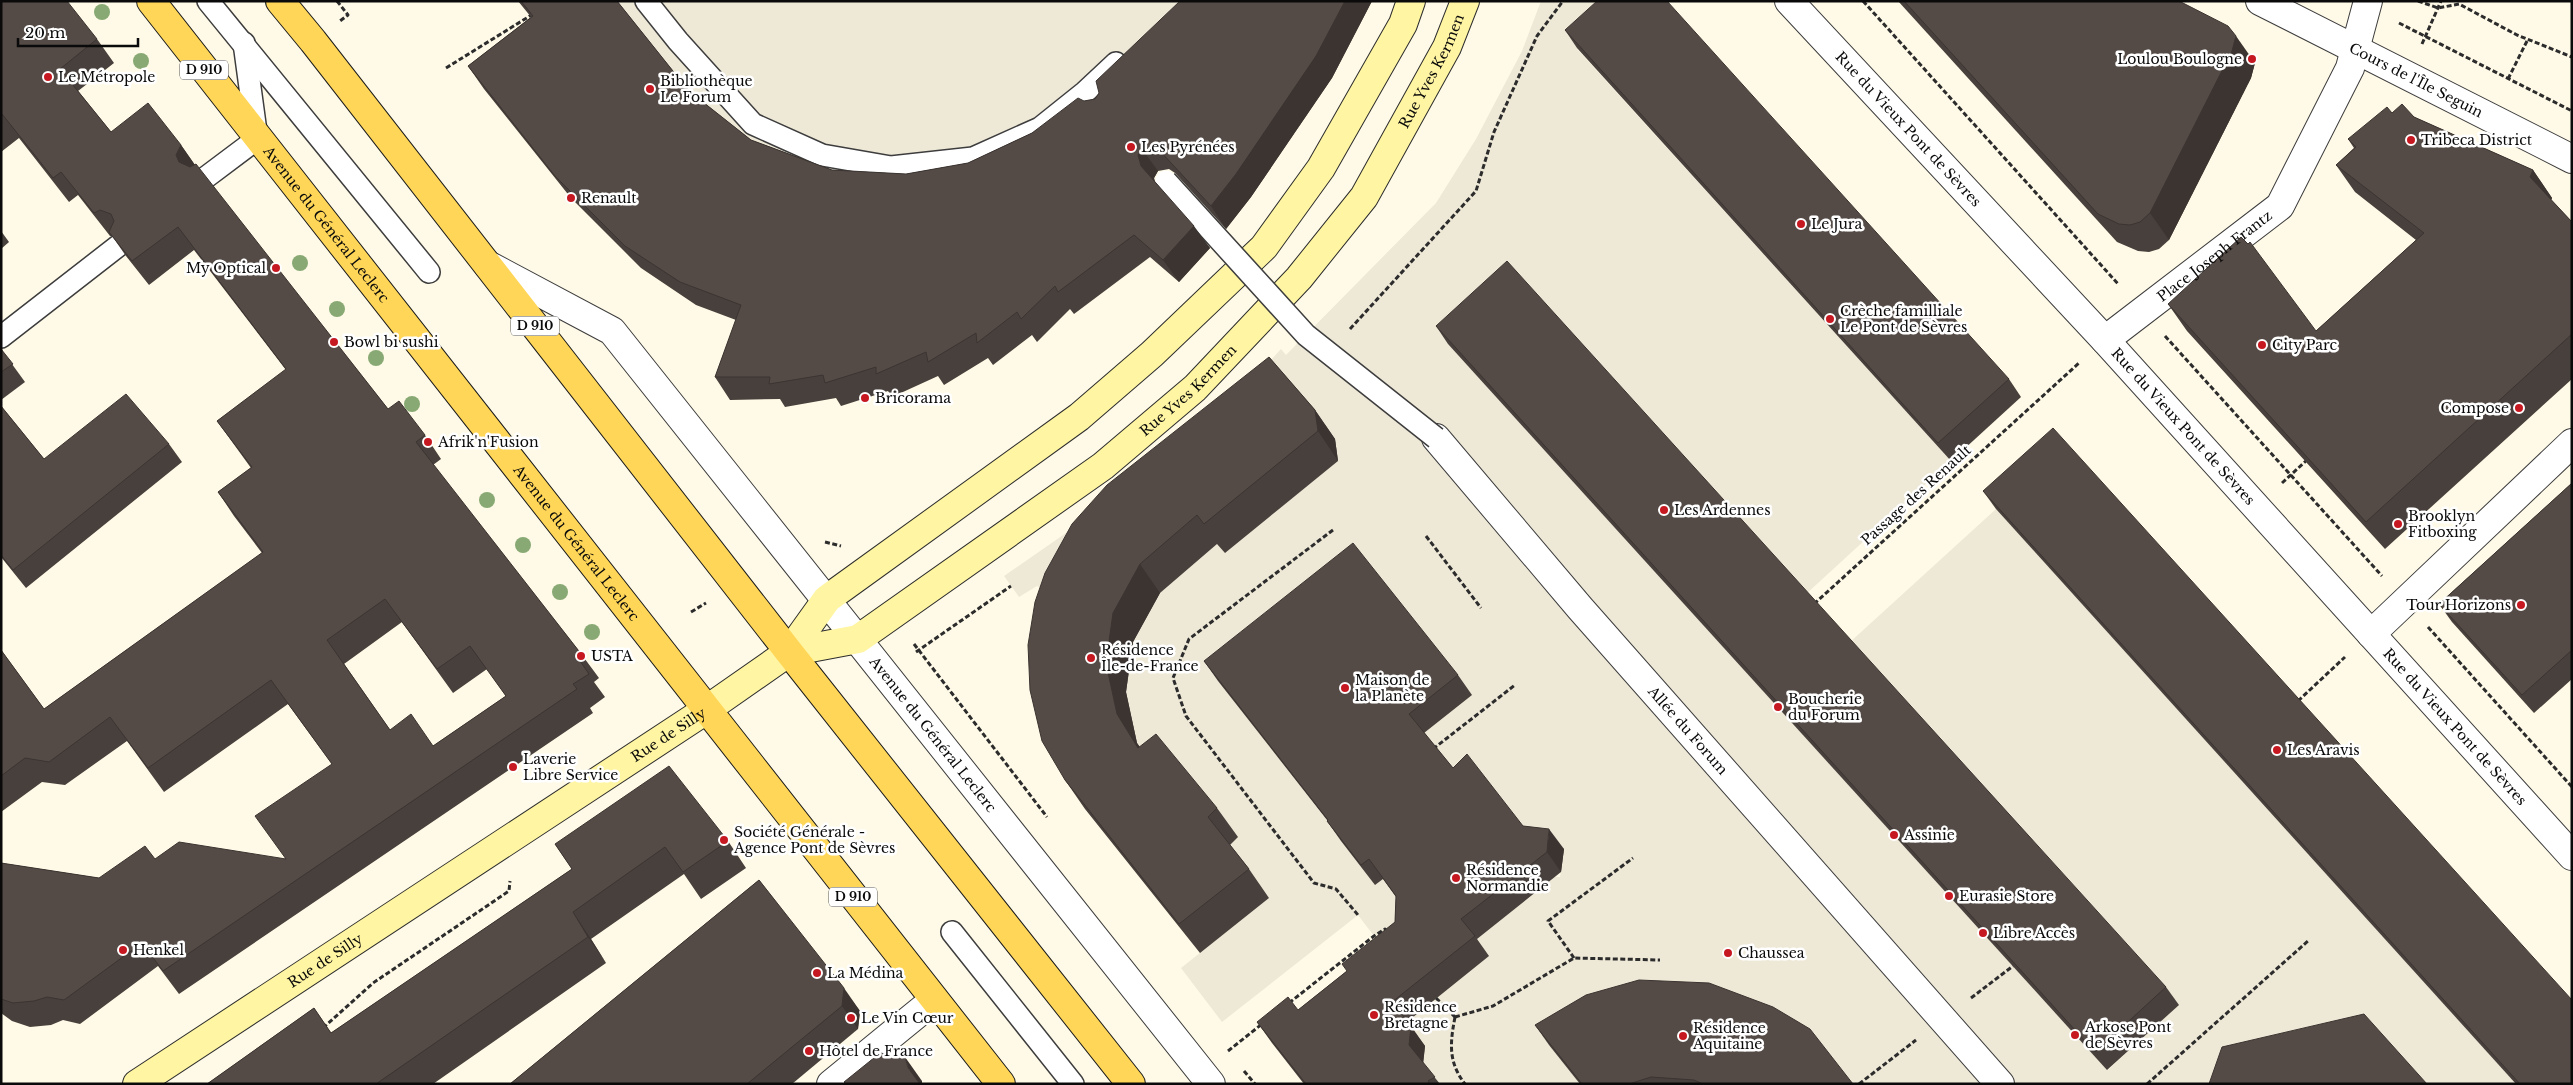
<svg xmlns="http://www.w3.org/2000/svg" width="2573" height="1085" font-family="'Libre Baskerville',serif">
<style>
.plaza{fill:#eee8d7}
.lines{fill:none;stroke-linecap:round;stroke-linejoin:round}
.lane-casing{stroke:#3d3d3d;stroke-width:24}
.street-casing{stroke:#3d3d3d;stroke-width:30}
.secondary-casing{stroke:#2c2c2c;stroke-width:30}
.primary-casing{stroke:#1b1b1b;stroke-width:30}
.path{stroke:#2c2c2c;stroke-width:3;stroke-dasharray:5 2.5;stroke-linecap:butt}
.lane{stroke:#fff;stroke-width:21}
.street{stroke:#fff;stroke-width:28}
.secondary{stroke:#fff5a2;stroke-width:28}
.primary{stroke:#ffd657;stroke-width:28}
.lane-bridge-casing{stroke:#3d3d3d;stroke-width:24;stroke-linecap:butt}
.lane-bridge{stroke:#fff;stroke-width:21}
.tree{fill:#88a974}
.wall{fill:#48403c;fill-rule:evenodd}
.shaded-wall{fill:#3b3431}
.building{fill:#544b46;stroke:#3b3431;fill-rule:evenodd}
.poi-dot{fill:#c51820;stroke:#fff;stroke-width:2}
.labels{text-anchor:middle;stroke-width:5;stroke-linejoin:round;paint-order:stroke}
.shield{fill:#fff;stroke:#545454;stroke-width:1}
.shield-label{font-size:12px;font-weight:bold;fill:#0a0a0a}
.poi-label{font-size:14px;fill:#0a0a0a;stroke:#fff;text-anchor:start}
.street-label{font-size:14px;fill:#0a0a0a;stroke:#fff}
</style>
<rect width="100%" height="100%" fill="#fffae7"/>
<!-- plaza -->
<g class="plaza">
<polygon points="616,1 1219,1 1103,112 922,196 767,163 705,113"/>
<polygon points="1541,1 1630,1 1577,49 1951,461 1805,595 1734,658 1755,682 2108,1070 2178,1005 1849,643 1996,509 2516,1084 1852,1084 1550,1045 1580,1084 1438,1084 1423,1065 1425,1046 1406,1022 1476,939 1543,887 1544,876 1560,877 1564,849 1537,847 1482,775 1375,885 1383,879 1402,883 1390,957 1358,915 1222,1022 1181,968 1269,898 1158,777 1137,743 1126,692 1133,642 1160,593 1217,544 1225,552 1338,461 1066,602 1037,586 1019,597 1004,576 1125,492 1244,389 1281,349 1286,355 1436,203 1476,139 1522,51"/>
</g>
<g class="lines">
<defs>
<g id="lane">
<polyline points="208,1 429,272"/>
<polyline points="646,1 678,41 753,124 822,155 891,167 973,158 1040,128 1085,92 1116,63"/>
<polyline points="205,178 257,139 244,43"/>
<polyline points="1,337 118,246"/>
<polyline points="952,932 1073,1084"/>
</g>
<g id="street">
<path id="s1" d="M1789,1l316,339 467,516"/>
<path id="s2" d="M2260,1l312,158"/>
<path id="s3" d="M488,265l124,66 599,753"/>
<path id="s4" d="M2105,340l175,-134 70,-138 18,-67"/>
<path id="s5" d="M1436,438l144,170 420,476"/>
<polyline points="2371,634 2572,443"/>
<polyline points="831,1084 934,1000"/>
</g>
<g id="secondary">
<path id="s6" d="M789,652l69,-13 245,-173 92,-78 104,-110 65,-81 83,-150 18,-46"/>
<path id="s7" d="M137,1084l569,-374 83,-58 38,-53 252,-182 73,-63 112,-107 57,-79 82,-144 8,-23"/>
</g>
<g id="primary">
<path id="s8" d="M151,1l850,1083"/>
<polyline points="280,1 313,41 789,652 1131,1084"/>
</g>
</defs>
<!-- lane casing -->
<use href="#lane" class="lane-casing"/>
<!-- street casing -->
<use href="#street" class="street-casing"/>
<!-- secondary casing -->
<use href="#secondary" class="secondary-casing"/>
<!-- primary casing -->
<use href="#primary" class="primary-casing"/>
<!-- path -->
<g class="path">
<polyline points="337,1 348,15 340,21"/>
<polyline points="1863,1 2119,285"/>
<polyline points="2418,1 2438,8 2459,4 2517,35 2572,57"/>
<polyline points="2399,23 2572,111"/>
<polyline points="2422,44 2441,1"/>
<polyline points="446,68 533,14"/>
<polyline points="2508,79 2528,39"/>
<polyline points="1350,329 1476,191 1494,132 1537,36 1563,1"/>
<polyline points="2165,336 2382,576"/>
<polyline points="2282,483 2307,460"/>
<polyline points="1333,530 1189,639 1173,678 1186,716 1314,883 1336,889 1358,915"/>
<polyline points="1426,536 1481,608"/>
<polyline points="825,542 841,546"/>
<polyline points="1814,604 2079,363"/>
<polyline points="691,612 706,603"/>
<polyline points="2428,627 2572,787"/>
<polyline points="914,644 1047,817"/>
<polyline points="916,652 1011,586"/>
<polyline points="2298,701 2345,657"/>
<polyline points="1433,749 1515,685"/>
<polyline points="1574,958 1548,921 1633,858"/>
<polyline points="1436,998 1455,1017"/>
<polyline points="1971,998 2013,966"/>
<polyline points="1289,1003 1374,936 1385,929 1387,933"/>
<polyline points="1455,1017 1493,1006 1574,958 1660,960"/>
<path d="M1455,1017c-5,26 -7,45 10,67"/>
<polyline points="323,1028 373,983 509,891 510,881"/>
<polyline points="1228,1051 1262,1024"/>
<polyline points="1244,1071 1255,1084"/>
<polyline points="1859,1084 1916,1040"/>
<polyline points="2147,1084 2308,941"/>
</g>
<!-- lane -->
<use href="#lane" class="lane"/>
<!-- street -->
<use href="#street" class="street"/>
<!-- secondary -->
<use href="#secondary" class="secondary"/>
<!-- primary -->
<use href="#primary" class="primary"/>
<defs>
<polyline id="lane-bridge" points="1166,181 1306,335 1436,438"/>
</defs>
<!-- lane-bridge casing -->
<use href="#lane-bridge" class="lane-bridge-casing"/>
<!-- lane-bridge -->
<use href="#lane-bridge" class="lane-bridge"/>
</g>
<!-- trees -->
<g class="tree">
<circle cx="102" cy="12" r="8"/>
<circle cx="141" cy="61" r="8"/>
<circle cx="300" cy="263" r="8"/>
<circle cx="337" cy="309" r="8"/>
<circle cx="376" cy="358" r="8"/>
<circle cx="412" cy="404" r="8"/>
<circle cx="487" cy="500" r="8"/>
<circle cx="523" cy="545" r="8"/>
<circle cx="560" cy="592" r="8"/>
<circle cx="592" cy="632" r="8"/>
</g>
<!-- wall -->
<g class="wall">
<path d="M1,1l96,38 17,24 -36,28 33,41 70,13 14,20 193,244 37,26 16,24 -8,6 149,190 17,23 -5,4 11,15 -15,11 3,5 -414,281 -21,-28 -78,58 -17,-4 -12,5 -21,2 -18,-6 -11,-8v-150l98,15 56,-19h131l46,-95 -44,-60 -124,88 -37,-51 -62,44 -23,-3 -41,30v-162l43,59 218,-156 -28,-37 -16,-24 33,-24 -34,-47 69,-51 -92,-120 -45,35 -23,-29 -14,-20h-2l-32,-41 -9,7 -50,-64 -18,14zM402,622l51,71 34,-24 19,27 -73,50 -43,-16 -46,-66z"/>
<polygon points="518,1 617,1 689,91 751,140 832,170 906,174 968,163 1032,133 1084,101 1095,99 1180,1 1372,1 1332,78 1251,197 1226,229 1175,173 1169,169 1158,171 1154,178 1155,182 1210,248 1179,282 1150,257 1074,314 1070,309 1037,342 1032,335 993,365 988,358 944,385 938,376 892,397 888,391 841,406 836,398 785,407 780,399 730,400 715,377 736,320 696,305 641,268 571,198 484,89 468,66 531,17"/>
<polygon points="1898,1 2179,1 2255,63 2251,78 2169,240 2159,249 2149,252 2138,251 2117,242"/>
<polygon points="1565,30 2009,379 2021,397 1951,461 1577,48"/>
<polygon points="2392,113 2414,117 2533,170 2552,198 2551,200 2572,222 2572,379 2385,549 2187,331 2168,304 2316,331 2416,240 2355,192 2336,165 2354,148 2348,139"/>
<polygon points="1,231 9,242 1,249"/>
<polygon points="1436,326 2166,987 2179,1005 2107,1070 1448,344"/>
<polygon points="1,349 25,382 1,400"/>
<polygon points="1269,357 1315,410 1335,439 1338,461 1225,553 1217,544 1160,593 1133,642 1126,692 1137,743 1140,747 1217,808 1238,837 1230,845 1249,869 1269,898 1200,953 1085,809 1065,780 1030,690"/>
<polygon points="1,406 44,459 169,444 182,462 26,588 1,557"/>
<polygon points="2572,483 2572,679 2534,713 2452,622 2439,604"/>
<polygon points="1983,491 2572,1084 2516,1084 1996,509"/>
<polygon points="1204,661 1458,675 1472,695 1424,733 1453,768 1523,826 1564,849 1561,872 1477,939 1489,956 1407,1022 1425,1046 1423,1063 1440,1084 1304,1084 1272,1043 1257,1022 1298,1010 1347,971 1395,922 1396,897 1383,879 1375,885 1341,841 1327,821 1327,820 1218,681"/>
<polygon points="728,841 746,868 701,899 684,874 591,939 606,963 433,1084 207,1084 314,1008 331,1033 572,869 555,844"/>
<polygon points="759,880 860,1011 858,1029 792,1084 510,1084"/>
<polygon points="1535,1025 1853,1084 1580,1084 1549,1045"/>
</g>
<!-- shaded-wall -->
<g class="shaded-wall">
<polygon points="1345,1 1372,1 1332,78 1251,197 1226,229 1211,206"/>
<polygon points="2236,36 2255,63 2251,78 2169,240 2150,213"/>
<polygon points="181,145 197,168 193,179 179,162 176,155"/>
<polygon points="1142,149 1158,171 1154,178 1156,189 1141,166 1138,155"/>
<polygon points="2533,170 2552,198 2549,204 2530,177"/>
<polygon points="1194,226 1210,248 1179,282 1163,260"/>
<polygon points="1315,410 1335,439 1338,461 1318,431"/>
<polygon points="1140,564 1160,593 1133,642 1126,692 1137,743 1158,777 1138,748 1117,714 1106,663 1113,613"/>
<polygon points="1549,829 1564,849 1561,872 1547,852"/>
<polygon points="573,912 591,939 606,963 588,937"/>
<polygon points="844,988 860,1011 858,1029 842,1006"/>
<polygon points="1411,1026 1425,1046 1423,1065 1409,1045"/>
<polygon points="905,1057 922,1081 922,1084 919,1084 908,1068"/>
</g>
<!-- building -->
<g class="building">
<path d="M1,1h66l30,38 -37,30 51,63 37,-29 33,42 -5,10 3,7 11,5 6,-3 192,245 11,-8 26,34 -9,7 166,213 -4,3 11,16 -16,10 4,5 -414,282 -21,-28 -78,57 -17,-3 -13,4 -21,2 -12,-4v-136l98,15 46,-32 10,13 24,-17 107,17 -31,-43 77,-52 -61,-84 -123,88 -38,-51 -61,45 -24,-4 -24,18v-126l43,59 219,-157 -45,-60 34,-25 -35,-46 69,-52 -108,-142 -46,34 -23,-29 5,-11 -3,-7 -11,-4 -6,3 -33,-41 -8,6 -51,-64 -1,1zM385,599l52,70 33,-23 36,50 -73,50 -22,-32 -21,16 -63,-90z"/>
<polygon points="521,1 617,1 689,91 751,140 832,170 906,174 968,163 1032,133 1078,98 1084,101 1095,99 1099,93 1096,81 1180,1 1345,1 1316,56 1236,174 1211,206 1159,150 1154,146 1142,149 1138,155 1141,166 1194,226 1163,260 1134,235 1058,292 1055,286 1021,319 1017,312 977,343 976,333 928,362 926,352 876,374 876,367 825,383 823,375 769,384 770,377 715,377 741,305 680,282 625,246 555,176 468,66 533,16"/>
<polygon points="1597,1 1667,1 2009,379 1938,443 1565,30"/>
<polygon points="1904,1 2179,1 2228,26 2236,36 2232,51 2150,213 2140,222 2130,225 2119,224 2098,214"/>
<polygon points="2402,104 2414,117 2533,170 2530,177 2572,222 2572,334 2366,522 2168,304 2241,237 2248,244 2250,242 2316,331 2424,233 2336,165 2356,147 2348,139 2387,107 2392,113"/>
<polygon points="1507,261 2166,987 2095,1052 1436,326"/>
<polygon points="1,349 13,364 1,372"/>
<polygon points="1269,357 1315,410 1318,431 1204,524 1197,515 1140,564 1113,613 1106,663 1117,714 1138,748 1156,734 1217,808 1208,817 1249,869 1179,924 1065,780 1042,741 1030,690 1028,645 1035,602 1045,573 1072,524 1107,485"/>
<polygon points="126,394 169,444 13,570 1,555 1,406 44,459"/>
<polygon points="2053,428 2572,1000 2572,1084 2520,1084 1983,491"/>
<polygon points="2572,483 2572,650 2522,695 2439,604"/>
<polygon points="1353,543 1458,675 1409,714 1453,768 1467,754 1523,826 1549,829 1547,852 1461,919 1475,936 1392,1002 1411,1026 1409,1045 1435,1077 1428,1081 1430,1084 1306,1084 1257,1022 1288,997 1298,1010 1347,971 1342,964 1395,922 1396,896 1369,859 1361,865 1327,821 1328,820 1204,661"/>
<polygon points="669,766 728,841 683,872 665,847 573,912 588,937 376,1084 207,1084 314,1008 331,1033 572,869 555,844"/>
<polygon points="759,880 844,988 842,1006 747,1084 510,1084"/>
<polygon points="1639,980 1709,983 1773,1007 1810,1029 1853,1084 1703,1084 1694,1080 1651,1077 1629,1084 1582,1084 1535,1025 1586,995"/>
<polygon points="2364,1014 2427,1084 2209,1084 2222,1047"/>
<polygon points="880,1053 905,1057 908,1068 920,1084 846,1084 844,1082"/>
</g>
<!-- markers -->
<g class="poi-dot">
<circle cx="2252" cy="59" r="5"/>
<circle cx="48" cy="77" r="5"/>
<circle cx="650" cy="89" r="5"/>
<circle cx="2411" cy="140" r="5"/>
<circle cx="1131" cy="147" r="5"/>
<circle cx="571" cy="198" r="5"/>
<circle cx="1801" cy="224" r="5"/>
<circle cx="276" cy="268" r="5"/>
<circle cx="1830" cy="319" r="5"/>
<circle cx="334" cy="342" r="5"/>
<circle cx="2262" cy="345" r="5"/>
<circle cx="865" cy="398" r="5"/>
<circle cx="2519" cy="408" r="5"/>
<circle cx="428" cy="442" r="5"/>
<circle cx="1664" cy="510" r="5"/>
<circle cx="2398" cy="524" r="5"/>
<circle cx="2521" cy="605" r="5"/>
<circle cx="581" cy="656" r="5"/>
<circle cx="1091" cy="658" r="5"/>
<circle cx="1345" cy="688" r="5"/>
<circle cx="1778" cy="707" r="5"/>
<circle cx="2277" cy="750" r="5"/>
<circle cx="513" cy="767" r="5"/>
<circle cx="1894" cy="835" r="5"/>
<circle cx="724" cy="840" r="5"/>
<circle cx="1456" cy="878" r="5"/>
<circle cx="1949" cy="896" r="5"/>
<circle cx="1983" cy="933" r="5"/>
<circle cx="123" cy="950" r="5"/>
<circle cx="1728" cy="953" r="5"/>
<circle cx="817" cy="973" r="5"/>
<circle cx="1374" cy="1015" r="5"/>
<circle cx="851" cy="1018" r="5"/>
<circle cx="2075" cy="1035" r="5"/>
<circle cx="1683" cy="1036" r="5"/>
<circle cx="809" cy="1051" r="5"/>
</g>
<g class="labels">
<!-- shield labels -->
<g class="shield">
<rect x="180" y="60.5" width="48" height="19" rx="4"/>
<rect x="511" y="316.5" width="48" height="19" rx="4"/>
<rect x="829" y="887.5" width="48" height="19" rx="4"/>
</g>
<g class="shield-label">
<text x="204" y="74">D 910</text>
<text x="535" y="330">D 910</text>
<text x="853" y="901">D 910</text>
</g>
<!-- poi labels -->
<g class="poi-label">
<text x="2242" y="64" text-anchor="end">Loulou Boulogne</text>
<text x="58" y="82">Le Métropole</text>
<text x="660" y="86">Bibliothèque<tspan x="660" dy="16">Le Forum</tspan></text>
<text x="2421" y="145">Tribeca District</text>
<text x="1141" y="152">Les Pyrénées</text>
<text x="581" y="203">Renault</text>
<text x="1811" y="229">Le Jura</text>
<text x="266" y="273" text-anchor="end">My Optical</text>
<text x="1840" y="316">Crèche familliale<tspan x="1840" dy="16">Le Pont de Sèvres</tspan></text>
<text x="344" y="347">Bowl bi sushi</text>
<text x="2272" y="350">City Parc</text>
<text x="875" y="403">Bricorama</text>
<text x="2509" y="413" text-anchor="end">Compose</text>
<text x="438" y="447">Afrik'n'Fusion</text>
<text x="1674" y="515">Les Ardennes</text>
<text x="2408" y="521">Brooklyn<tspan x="2408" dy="16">Fitboxing</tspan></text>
<text x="2511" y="610" text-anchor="end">Tour Horizons</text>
<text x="1101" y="655">Résidence<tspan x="1101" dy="16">Île-de-France</tspan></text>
<text x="591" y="661">USTA</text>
<text x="1355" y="685">Maison de<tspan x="1355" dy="16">la Planète</tspan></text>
<text x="1788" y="704">Boucherie<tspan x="1788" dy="16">du Forum</tspan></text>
<text x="2287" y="755">Les Aravis</text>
<text x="523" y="764">Laverie<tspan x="523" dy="16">Libre Service</tspan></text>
<text x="734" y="837">Société Générale -<tspan x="734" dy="16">Agence Pont de Sèvres</tspan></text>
<text x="1904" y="840">Assinie</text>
<text x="1466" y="875">Résidence<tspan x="1466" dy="16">Normandie</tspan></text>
<text x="1959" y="901">Eurasie Store</text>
<text x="1993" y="938">Libre Accès</text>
<text x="133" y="955">Henkel</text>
<text x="1738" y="958">Chaussea</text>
<text x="827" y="978">La Médina</text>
<text x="1384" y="1012">Résidence<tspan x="1384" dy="16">Bretagne</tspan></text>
<text x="861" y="1023">Le Vin Cœur</text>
<text x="2085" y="1032">Arkose Pont<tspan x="2085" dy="16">de Sèvres</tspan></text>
<text x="1693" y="1033">Résidence<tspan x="1693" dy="16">Aquitaine</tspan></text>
<text x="819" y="1056">Hôtel de France</text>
</g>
<!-- street labels -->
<g class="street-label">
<text dy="5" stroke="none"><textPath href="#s6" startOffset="889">Rue Yves Kermen</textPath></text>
<text dy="5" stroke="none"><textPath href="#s2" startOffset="175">Cours de l'Île Seguin</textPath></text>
<text dy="5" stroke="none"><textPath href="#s1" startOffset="175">Rue du Vieux Pont de Sèvres</textPath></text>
<text dy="5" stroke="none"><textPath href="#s8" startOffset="284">Avenue du Général Leclerc</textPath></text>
<text dy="5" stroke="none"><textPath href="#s4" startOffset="138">Place Joseph Frantz</textPath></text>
<text dy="5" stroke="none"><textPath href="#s6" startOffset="484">Rue Yves Kermen</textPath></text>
<text dy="5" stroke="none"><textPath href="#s1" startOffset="580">Rue du Vieux Pont de Sèvres</textPath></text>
<text transform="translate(1916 495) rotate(-42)" y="5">Passage des Renault</text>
<text dy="5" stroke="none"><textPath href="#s8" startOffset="689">Avenue du Général Leclerc</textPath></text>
<text dy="5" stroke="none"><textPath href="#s1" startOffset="985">Rue du Vieux Pont de Sèvres</textPath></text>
<text dy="5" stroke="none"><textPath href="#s5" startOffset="386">Allée du Forum</textPath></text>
<text dy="5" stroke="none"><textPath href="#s7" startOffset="636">Rue de Silly</textPath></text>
<text dy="5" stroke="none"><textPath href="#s3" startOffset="656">Avenue du Général Leclerc</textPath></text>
<text dy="5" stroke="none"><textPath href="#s7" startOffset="225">Rue de Silly</textPath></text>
</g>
</g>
<!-- border -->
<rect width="2573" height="1085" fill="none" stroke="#0a0a0a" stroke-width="5"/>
<!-- scale -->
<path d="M18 38v8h120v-8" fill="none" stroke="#0a0a0a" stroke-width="2.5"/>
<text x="25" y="38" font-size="15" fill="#0a0a0a" stroke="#ffffff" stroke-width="4" paint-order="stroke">20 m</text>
</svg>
